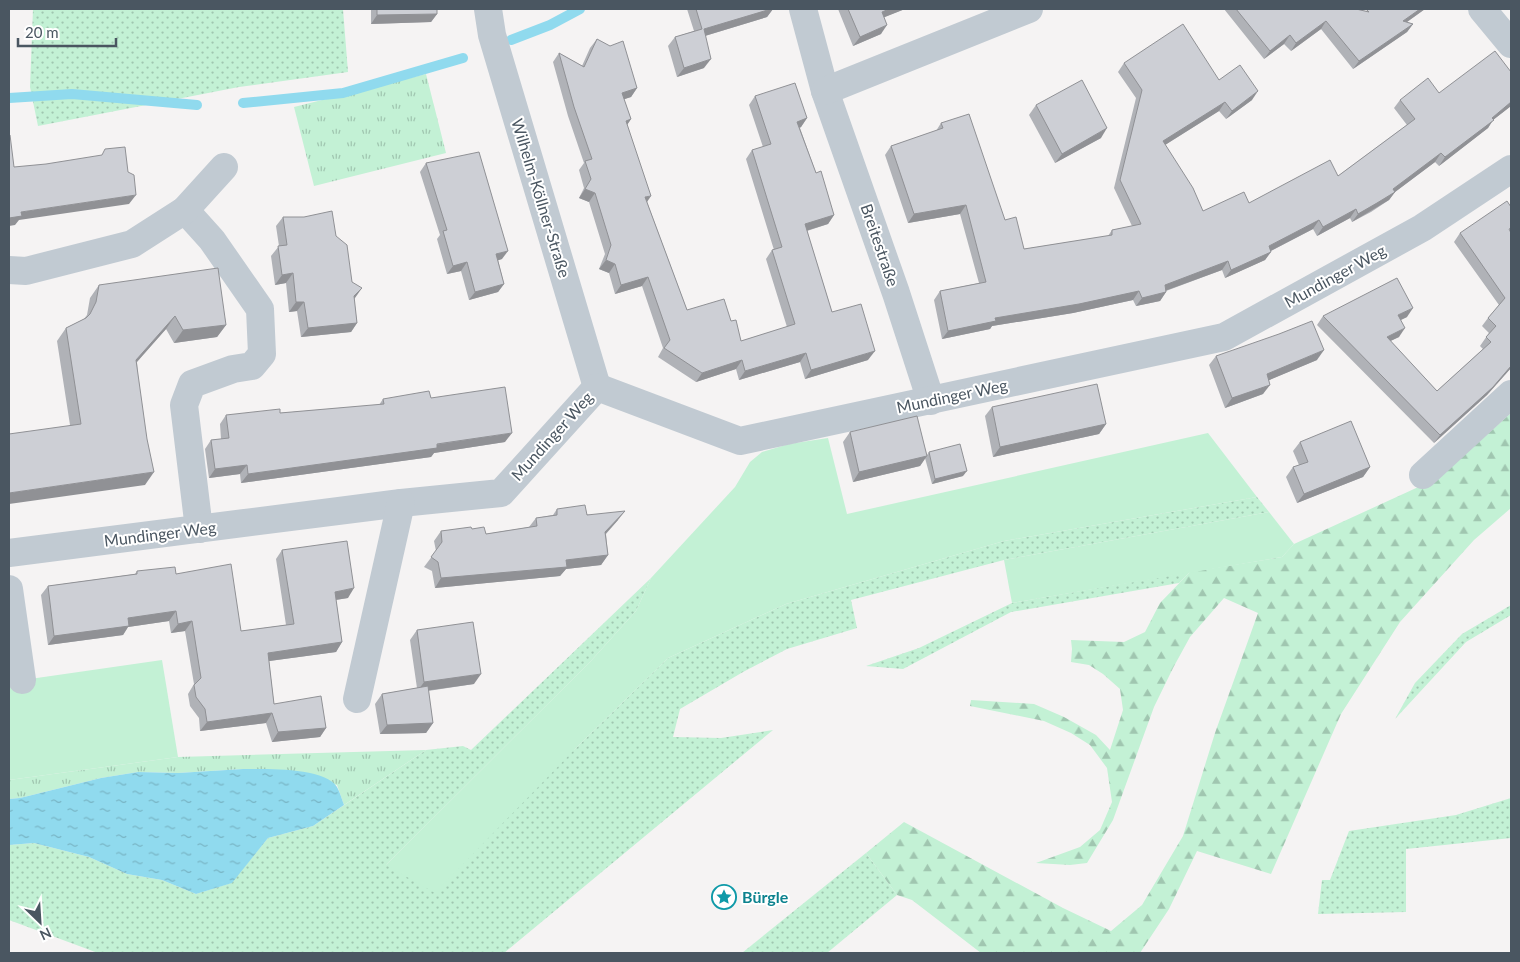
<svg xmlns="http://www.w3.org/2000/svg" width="1520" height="962" font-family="Lato,sans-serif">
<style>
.grass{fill:url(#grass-dots)}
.forest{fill:url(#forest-firs)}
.park{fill:url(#park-tufts)}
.garden{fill:#c3f1d5}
.water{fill:url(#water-ripples)}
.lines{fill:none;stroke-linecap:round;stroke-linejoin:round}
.stream{stroke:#90daee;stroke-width:10}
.minor{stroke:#c1cad2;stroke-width:28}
.wall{fill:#b0b2b7}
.shaded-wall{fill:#909195}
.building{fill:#cdcfd5;stroke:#909195}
.labels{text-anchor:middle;stroke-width:4;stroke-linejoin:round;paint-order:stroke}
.street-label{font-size:16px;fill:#4a5661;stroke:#fff}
.culture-label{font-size:16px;font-weight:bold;fill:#0d838f;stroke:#fff;text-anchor:start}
</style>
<defs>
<pattern id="grass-dots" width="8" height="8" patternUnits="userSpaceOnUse" patternTransform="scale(1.25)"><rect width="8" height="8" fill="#c3f1d5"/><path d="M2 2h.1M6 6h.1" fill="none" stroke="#a0c6b0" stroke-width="1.8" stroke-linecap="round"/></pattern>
<pattern id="forest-firs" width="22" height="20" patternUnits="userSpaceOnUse" patternTransform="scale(1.25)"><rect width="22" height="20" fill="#c3f1d5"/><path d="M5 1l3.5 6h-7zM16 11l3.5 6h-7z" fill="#a0c6b0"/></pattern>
<pattern id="park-tufts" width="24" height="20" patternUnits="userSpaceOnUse" patternTransform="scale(1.25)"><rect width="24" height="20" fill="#c3f1d5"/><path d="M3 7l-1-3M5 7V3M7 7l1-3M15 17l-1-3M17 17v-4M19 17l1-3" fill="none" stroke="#a0c6b0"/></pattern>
<pattern id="water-ripples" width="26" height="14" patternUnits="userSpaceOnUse" patternTransform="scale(1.25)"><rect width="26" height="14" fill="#90daee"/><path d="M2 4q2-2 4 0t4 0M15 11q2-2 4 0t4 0" fill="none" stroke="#78b4c4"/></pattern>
</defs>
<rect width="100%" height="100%" fill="#f5f3f3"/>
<!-- grass -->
<g class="grass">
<polygon points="33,9 343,9 348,72 239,87 38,126 30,87"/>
<polygon points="1257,497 1269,512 1004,560 851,600 857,628 787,649 743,672 680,709 673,737 721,738 773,730 504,953 98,953 9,920 9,845 34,843 89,857 127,874 162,880 196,894 231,883 268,838 313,826 426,750 463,746 471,750 651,578 636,611 590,662 386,865 575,749 668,658 786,604 1004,541"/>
<polygon points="1190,572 1179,583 1011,612 903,669 866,666 919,648 1012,603"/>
<polygon points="1511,605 1511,615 1466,642 1395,719 1415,683 1462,634"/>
<polygon points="1511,798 1511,838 1406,849 1406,912 1318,914 1322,880 1330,880 1349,831 1456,815"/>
<polygon points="866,853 897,895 827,953 742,953"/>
</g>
<!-- forest -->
<polygon class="forest" points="1511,413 1511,508 1474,540 1400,622 1341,714 1271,874 1197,851 1169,909 1140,953 981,953 912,900 897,895 866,853 904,822 1063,908 1111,931 1142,905 1183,836 1215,733 1258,613 1224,598 1190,637 1173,668 1154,707 1113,820 1087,863 1070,865 1036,863 1080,847 1100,830 1112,802 1107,768 1090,745 1071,733 1044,721 970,706 971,700 1034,704 1064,717 1096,735 1110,750 1123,710 1120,689 1103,674 1089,665 1071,662 1072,649 1071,640 1124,642 1145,632 1160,603 1190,572 1282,557 1294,544 1438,478"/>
<!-- park -->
<g class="park">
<polygon points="426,74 446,153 314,186 294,107"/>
<polygon points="426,750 344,805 337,785 243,769 178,773 138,772 101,778 20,798 9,799 9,780 178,757"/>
</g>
<!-- garden -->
<g class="garden">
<polygon points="1208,433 1257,497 1004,541 786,604 668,658 575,749 435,893 386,865 590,662 636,611 651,578 735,487 750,462 762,452 789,444 828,438 847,514"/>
<polygon points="1269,512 1294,544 1282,557 1012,603 1004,560"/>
<polygon points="162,660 178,757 9,780 9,682"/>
</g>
<!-- water -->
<path class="water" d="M243,769c22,0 82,-2 94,18 3,5 5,13 7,18l-31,21 -45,12 -36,45 -36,11 -34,-14 -35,-6 -38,-17 -55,-14 -25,2v-46l11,-1 81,-20 37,-6 40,1z"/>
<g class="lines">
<!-- stream -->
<g class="stream">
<polyline points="511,40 550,25 580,9"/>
<polyline points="9,98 72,94 197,105"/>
<polyline points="243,103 343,93 463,58"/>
</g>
<!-- minor -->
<g class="minor">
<polyline points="488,9 492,35 597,387"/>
<polyline points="803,9 825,91 896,293 931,401"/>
<polyline points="1482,9 1511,44"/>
<polyline points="825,91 1029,9"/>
<polyline points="185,210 212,240 260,309 262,354 252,366 233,369 192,384 184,405 199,529"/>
<polyline points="9,270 26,271 132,244 185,210 224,167"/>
<polyline points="1423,475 1511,394"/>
<polyline points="9,553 401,503 501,493 597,387 740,441 1224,337 1422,228 1511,169"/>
<polyline points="9,589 22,680"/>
<polyline points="357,699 401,503"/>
</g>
</g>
<!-- wall -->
<g class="wall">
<polygon points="371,9 437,9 437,14 431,22 371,24"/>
<polygon points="687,9 773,9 767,17 705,36 704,68 677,77 668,46 675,37 694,31"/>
<polygon points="838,9 905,9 884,17 881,34 853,46"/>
<polygon points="1224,9 1356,9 1366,11 1369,9 1425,9 1407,22 1413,24 1407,32 1353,69 1321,29 1291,51 1284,44 1264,59"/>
<polygon points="597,39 637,88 631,97 624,99 631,119 627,125 647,202 687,310 731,321 741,341 787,327 766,259 772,250 774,250 746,159 752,150 763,147 749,105 755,96 807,118 801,127 800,128 816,173 834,215 828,224 807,231 832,312 868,360 805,379 800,362 739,380 736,369 696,382 658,357 663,348 642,286 615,294 609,273 599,269 605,254 589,202 579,198 584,188 579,170 584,163 568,116 553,62 559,53 582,66 590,48"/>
<polygon points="1124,63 1219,80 1252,100 1226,119 1219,111 1165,145 1203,211 1249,203 1338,176 1407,125 1394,108 1400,100 1439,93 1511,72 1511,106 1493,120 1488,128 1439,166 1435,162 1395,192 1389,200 1371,212 1352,222 1350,218 1317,236 1313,229 1271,251 1265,260 1225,278 1222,270 1166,291 1166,292 1160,301 1136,306 1133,300 1073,313 992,326 990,329 942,339 934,300 940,291 979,283 960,214 908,223 885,155 891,146 936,131 941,123 1024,249 1108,236 1112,230 1132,226 1114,188 1136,98 1118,72"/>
<polygon points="1036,105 1101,138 1055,163 1029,115"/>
<polygon points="426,163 502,259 498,260 504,284 498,292 469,300 461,271 447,274 437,239 440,235 420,172"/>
<polygon points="283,217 336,236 354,298 357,323 351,332 301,337 297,311 289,312 286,283 275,285 271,256 279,246 276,226"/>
<polygon points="1511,232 1511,368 1487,395 1434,443 1317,325 1323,316 1407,317 1401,320 1399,337 1390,341 1437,391 1483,349 1480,346 1489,333 1482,326 1488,318 1499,305 1454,242 1460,233"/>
<polygon points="99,285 226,325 217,337 174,343 166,329 137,362 145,485 70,425 57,341 66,328 84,319 87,315 90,298"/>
<polygon points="1216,356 1317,360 1269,380 1263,394 1225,408 1209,365"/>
<polygon points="383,399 505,442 434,453 431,457 241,483 240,474 209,478 205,449 211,440 221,439 220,424 226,415 280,413 379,405"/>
<polygon points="992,407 1106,424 1099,434 993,457 985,416"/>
<polygon points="850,432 927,455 929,452 963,476 932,484 925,458 920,466 853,482 843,442"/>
<polygon points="1300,442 1370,467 1363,477 1297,503 1286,477 1293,467 1299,465 1293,451"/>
<polygon points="557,509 618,520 606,534 608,555 601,565 566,569 560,576 435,588 432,571 424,567 436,551 434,541 441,531 472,529 486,534 529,527 536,518 553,515"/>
<polygon points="282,550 348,598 336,600 342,642 336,652 269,661 274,704 326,728 320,737 272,742 266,723 200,731 199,718 190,706 188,694 194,684 185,631 171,633 169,621 128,627 123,635 48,645 41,595 48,586 135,574 137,571 176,574 241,631 286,625 276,559"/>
<polygon points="417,630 474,684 428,691 433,723 426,733 380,734 375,704 382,694 417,688 410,640"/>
</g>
<!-- shaded-wall -->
<g class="shaded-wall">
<polygon points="771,9 773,9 767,17 698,38 704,29"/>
<polygon points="889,9 905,9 875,21 882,12"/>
<polygon points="1420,9 1425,9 1397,29 1403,21"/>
<polygon points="437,14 431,22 371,24 377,15"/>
<polygon points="1326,21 1321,29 1291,51 1296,43"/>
<polygon points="1413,24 1407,32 1353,69 1359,61"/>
<polygon points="887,25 881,34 853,46 860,37"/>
<polygon points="1290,35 1284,44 1264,59 1270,51"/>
<polygon points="711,59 704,68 677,77 684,68"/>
<polygon points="637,88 631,97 616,102 622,93"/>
<polygon points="1258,91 1252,100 1226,119 1232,111"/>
<polygon points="1225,102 1219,111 1157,150 1163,141"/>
<polygon points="1511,102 1511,106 1493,120 1488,128 1439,166 1445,157 1492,118"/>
<polygon points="807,118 801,127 791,130 797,122"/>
<polygon points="631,119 625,128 626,121"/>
<polygon points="1107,128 1101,138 1055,163 1062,154"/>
<polygon points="1441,153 1435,162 1395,192 1389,200 1352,222 1358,214 1393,189"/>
<polygon points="585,189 595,193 589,202 579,198"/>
<polygon points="136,195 129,204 19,220 15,225 9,226 9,218 21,212"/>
<polygon points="651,196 645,205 645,197"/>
<polygon points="966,205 960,214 908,223 914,214"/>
<polygon points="1356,209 1350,218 1317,236 1323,227"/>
<polygon points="834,215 828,224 799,233 805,224"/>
<polygon points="1319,220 1313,229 1263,255 1269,246"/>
<polygon points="508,251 502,259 490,263 496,254"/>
<polygon points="1271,252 1265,260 1225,278 1231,270"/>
<polygon points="606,260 615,264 609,273 599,269"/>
<polygon points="1228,261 1222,270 1159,293 1165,285"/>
<polygon points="467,262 461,271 447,274 453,266"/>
<polygon points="293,273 286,283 275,285 282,275"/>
<polygon points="648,277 642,286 615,294 621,285"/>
<polygon points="504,284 498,292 469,300 475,292"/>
<polygon points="362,288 355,298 347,305 354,296"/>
<polygon points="1139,291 1133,300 1073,313 992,326 990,329 942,339 948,331 995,318"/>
<polygon points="1166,292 1160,301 1136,306 1142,298"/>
<polygon points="296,302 304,302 297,311 289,312"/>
<polygon points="1413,308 1407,317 1392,324 1398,315"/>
<polygon points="175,316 166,329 127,373 136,360"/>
<polygon points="357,323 351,332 301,337 308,328"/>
<polygon points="226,325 217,337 174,343 183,330"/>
<polygon points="1405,328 1399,337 1380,346 1387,337"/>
<polygon points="1324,350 1317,360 1260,384 1267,374"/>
<polygon points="875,351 868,360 805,379 811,370"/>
<polygon points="806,353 800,362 739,380 745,371"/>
<polygon points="742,360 736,369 696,382 702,373"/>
<polygon points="1511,366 1511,368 1487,395 1434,443 1440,435"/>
<polygon points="1270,385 1263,394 1225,408 1232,398"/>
<polygon points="1106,424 1099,434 993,457 1000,447"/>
<polygon points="512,433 505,442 434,453 431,457 241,483 248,474"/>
<polygon points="927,456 920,466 853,482 859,472"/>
<polygon points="247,465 240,474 209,478 215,469"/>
<polygon points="1370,467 1363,477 1297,503 1304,494"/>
<polygon points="967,471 963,476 932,484 935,479"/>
<polygon points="154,472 145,485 9,504 9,493"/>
<polygon points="625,511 618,520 599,541 605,532"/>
<polygon points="608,555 601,565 566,569 560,576 435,588 441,578 566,560"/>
<polygon points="354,588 348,598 328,601 335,592"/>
<polygon points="176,611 169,621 128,627 123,635 48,645 54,636 128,618"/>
<polygon points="192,621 185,631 171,633 178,624"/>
<polygon points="342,642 336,652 262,662 268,653"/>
<polygon points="481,674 474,684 417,692 424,682"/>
<polygon points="272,713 266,723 200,731 207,722"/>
<polygon points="433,723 426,733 380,734 387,725"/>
<polygon points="326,728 320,737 272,742 278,732"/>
</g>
<!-- building -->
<g class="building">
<polygon points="377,9 437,9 437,14 377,15"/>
<polygon points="696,9 771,9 704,29 711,59 684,68 675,37 702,29"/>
<polygon points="848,9 889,9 882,12 887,25 860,37"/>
<polygon points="1236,9 1356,9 1369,12 1367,10 1369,9 1420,9 1403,21 1413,24 1359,61 1326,21 1296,43 1290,35 1270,51"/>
<polygon points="1183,24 1219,80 1240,65 1258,91 1232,111 1225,102 1163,141 1193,188 1203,211 1244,192 1249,203 1330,160 1338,176 1415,119 1400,100 1428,78 1439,93 1495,51 1511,72 1511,102 1492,118 1494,120 1445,157 1441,153 1393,189 1395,192 1377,203 1358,214 1356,209 1323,227 1319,220 1269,246 1271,252 1231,270 1228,261 1165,285 1166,292 1142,298 1139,291 1079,304 995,318 996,321 948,331 940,291 986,282 966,205 914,214 891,146 943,128 941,123 969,114 1005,220 1016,217 1024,249 1112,235 1112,230 1141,224 1120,180 1142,90 1124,63"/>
<polygon points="597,39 610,46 623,41 637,88 622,93 631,119 626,121 651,196 645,197 687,310 724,299 731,321 736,320 741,341 795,324 772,250 782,247 752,150 771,144 755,96 795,83 807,118 797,122 816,173 821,171 834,215 805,224 832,312 861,304 875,351 811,370 806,353 745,371 742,360 702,373 664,348 670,340 648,277 621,285 615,264 606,260 611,245 595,193 585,189 591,179 585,161 592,159 574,107 559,53 584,67"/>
<polygon points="1082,80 1107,128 1062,154 1036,105"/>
<polygon points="9,135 10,135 14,167 46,164 102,155 105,149 125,147 128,172 134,175 136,195 21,212 22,216 9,218"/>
<polygon points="479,152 508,251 496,254 504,284 475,292 467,262 453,266 443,231 447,230 426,163"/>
<polygon points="1507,201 1511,207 1511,228 1509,229 1511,233 1511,366 1493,387 1440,435 1323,316 1397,278 1413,308 1398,315 1405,328 1387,337 1437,391 1491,342 1486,337 1496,326 1488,318 1505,298 1460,233"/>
<polygon points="332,211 336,236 347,245 352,282 362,288 354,296 357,323 308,328 304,302 296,302 293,273 282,275 278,246 287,245 283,217 304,217"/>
<polygon points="218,268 226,325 183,330 175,316 136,360 147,439 154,472 9,493 9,434 81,424 66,328 86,318 90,314 96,302 99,285"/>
<polygon points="1312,321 1324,350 1267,374 1270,385 1232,398 1216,356 1279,334"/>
<polygon points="1097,384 1106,424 1000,447 992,407"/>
<polygon points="505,387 512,433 437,444 437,448 248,474 247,465 215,469 211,440 229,438 226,415 280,409 280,413 384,404 383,399 429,391 431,398"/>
<polygon points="917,416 927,456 859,472 850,432"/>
<polygon points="1351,421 1370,467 1304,494 1293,467 1308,462 1300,442"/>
<polygon points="960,444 967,471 935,479 929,452"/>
<polygon points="585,505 587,515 625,511 605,532 608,555 566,560 567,567 441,578 438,562 431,557 442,542 441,531 471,527 472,529 484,527 486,534 537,526 536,518 557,515 557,509"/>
<polygon points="347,541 354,588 335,592 342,642 268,653 274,704 321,696 326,728 278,732 272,713 207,722 205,709 196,697 194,685 201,678 192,621 178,624 176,611 128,618 129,626 54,636 48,586 137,574 137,571 175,567 176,574 231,564 241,631 294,624 282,550"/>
<polygon points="473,622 481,674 424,682 417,630"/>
<polygon points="428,686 433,723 387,725 382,694"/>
</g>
<!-- icons -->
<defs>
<symbol id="sight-ring" viewBox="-11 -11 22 22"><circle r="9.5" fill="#fff" stroke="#0f9aa8" stroke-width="1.5"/><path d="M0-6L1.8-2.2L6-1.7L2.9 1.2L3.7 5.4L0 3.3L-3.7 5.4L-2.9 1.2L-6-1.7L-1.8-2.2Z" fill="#0f9aa8"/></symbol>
</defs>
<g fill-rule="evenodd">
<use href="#sight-ring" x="710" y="883" width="28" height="28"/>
</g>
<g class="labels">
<!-- street labels -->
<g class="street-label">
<text transform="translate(541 198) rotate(73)" y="6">Wilhelm-Köllner-Straße</text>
<text transform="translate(880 245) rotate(71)" y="6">Breitestraße</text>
<text transform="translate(1335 276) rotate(-29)" y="6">Mundinger Weg</text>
<text transform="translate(952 396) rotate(-12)" y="6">Mundinger Weg</text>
<text transform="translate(552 436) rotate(-48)" y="6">Mundinger Weg</text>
<text transform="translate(160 534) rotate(-7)" y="6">Mundinger Weg</text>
</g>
<!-- culture labels -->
<g class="culture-label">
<text x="742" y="903">Bürgle</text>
</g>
</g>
<!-- border -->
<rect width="1520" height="962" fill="none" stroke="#4a5661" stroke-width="20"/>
<!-- north arrow -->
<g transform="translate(40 922) rotate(155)" stroke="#ffffff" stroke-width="4" paint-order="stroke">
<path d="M0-4L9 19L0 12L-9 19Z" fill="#4a5661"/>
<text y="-8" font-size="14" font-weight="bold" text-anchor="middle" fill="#4a5661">N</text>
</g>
<!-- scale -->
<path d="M18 38v8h98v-8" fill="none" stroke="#4a5661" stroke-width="2.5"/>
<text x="25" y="38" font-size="15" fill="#4a5661" stroke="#ffffff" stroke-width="4" paint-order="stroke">20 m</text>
</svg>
